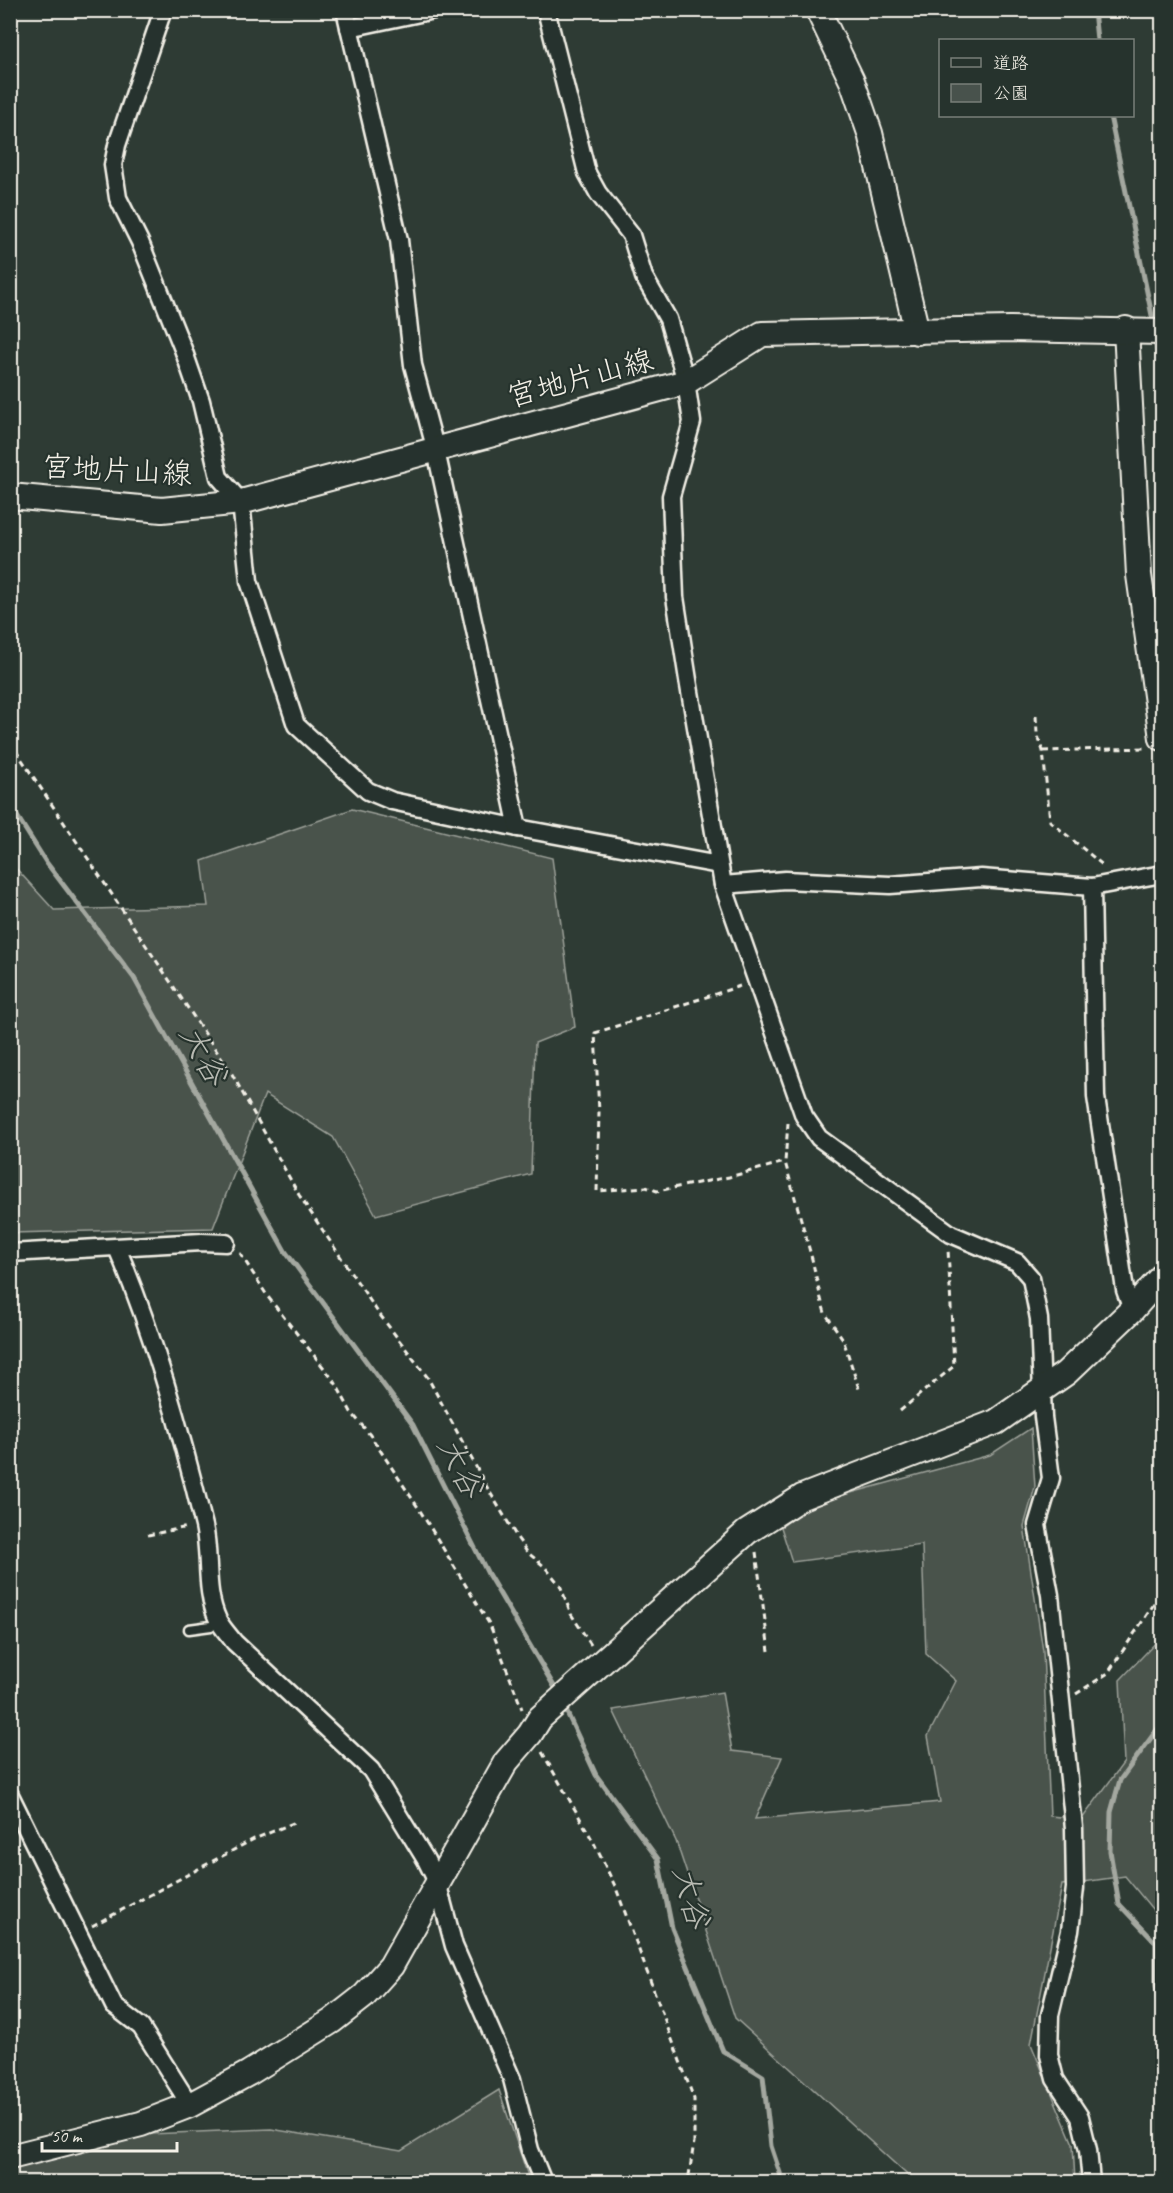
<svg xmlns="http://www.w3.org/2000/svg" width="1173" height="2193" font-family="Caveat,'Klee One',sans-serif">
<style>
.green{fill:#48524c;stroke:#9ea29a;stroke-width:1.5}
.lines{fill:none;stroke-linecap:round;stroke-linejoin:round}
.stream{stroke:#a4a8a0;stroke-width:5}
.lane-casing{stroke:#f4f1e8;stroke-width:13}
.street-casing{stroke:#f4f1e8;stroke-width:21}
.secondary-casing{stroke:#f4f1e8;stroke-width:28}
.path{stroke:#f4f1e8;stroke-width:3;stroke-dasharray:6 4.5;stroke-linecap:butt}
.lane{stroke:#26332d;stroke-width:8}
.street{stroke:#26332d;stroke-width:16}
.secondary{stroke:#26332d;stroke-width:24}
.labels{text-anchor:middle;stroke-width:4.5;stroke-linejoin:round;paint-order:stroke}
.street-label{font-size:30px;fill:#f4f1e8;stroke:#26332d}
.water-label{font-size:32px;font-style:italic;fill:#b8bab2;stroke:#26332d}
</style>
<rect width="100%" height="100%" fill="#2e3b34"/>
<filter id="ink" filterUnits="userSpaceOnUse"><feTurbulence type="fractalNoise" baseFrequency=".0167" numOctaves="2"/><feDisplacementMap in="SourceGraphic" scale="12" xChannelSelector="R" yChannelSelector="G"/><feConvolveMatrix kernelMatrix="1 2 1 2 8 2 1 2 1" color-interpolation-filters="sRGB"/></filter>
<g filter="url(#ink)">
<!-- green -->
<g class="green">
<polygon points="352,809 552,858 575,1027 535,1043 531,1174 376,1215 333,1137 265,1094 213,1228 11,1233 11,863 54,910 208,906 202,861"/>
<polygon points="1031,1428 1035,1487 1024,1526 1043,1651 1050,1816 1082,1819 1124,1762 1120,1680 1162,1636 1162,1921 1125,1876 1062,1885 1031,2044 1073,2144 1075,2182 915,2182 735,2018 676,1841 613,1710 722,1692 732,1751 782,1757 755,1819 940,1802 928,1736 956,1681 926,1654 922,1545 792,1562 781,1527 814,1503 990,1455"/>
<polygon points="499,2090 530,2182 11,2182 10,2167 150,2134 271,2129 401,2151"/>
</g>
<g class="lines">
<!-- stream -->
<g class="stream">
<polyline points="1094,10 1097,40"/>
<polyline points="1110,116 1154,325"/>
<polyline points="1155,338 1162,383"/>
<polyline points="10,805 46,862 134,978 285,1251 413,1425 488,1574 558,1693"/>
<polyline points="563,1704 596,1775 658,1859 672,1928 723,2051 763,2076 771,2146 783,2182"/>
<polyline points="1162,1723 1120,1780 1111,1812 1110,1851 1119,1904 1156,1943 1156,1985 1162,2026"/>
<polyline points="1162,2090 1160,2101 1162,2118"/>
<polyline points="1158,2182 1162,2158"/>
</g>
<defs>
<polyline id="lane" points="189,1629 211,1626 218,1621"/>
<g id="street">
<polyline points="163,10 117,145 113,165 118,198 140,242 183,349 201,401 219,477 241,502 249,581 296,725 368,791 392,801 518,828 719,865"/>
<polyline points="345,10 399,240 413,365 436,451 518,828"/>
<polyline points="546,10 587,173 598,193 631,235 644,277 668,319 686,382 692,422 671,496 675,597 688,680 723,885 804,1116 819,1138 951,1234 1017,1262 1031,1278 1039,1319 1043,1417 1051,1478 1037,1525 1050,1595 1074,1828 1075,1888 1070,1931 1050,2015 1049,2055 1055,2079 1080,2117 1088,2150 1091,2182"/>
<polyline points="349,28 434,10"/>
<polyline points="723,885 785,880 890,885 981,878 1092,887"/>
<path d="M117,1248c37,86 65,187 87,278 7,31 0,64 14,94 4,8 11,15 16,22l137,128 55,90 11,22 17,64 58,133 18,71 13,32"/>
<polyline points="10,1253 202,1242 226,1243"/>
<polyline points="1132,1310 1125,1290 1096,1097 1092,887 1162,874"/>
<polyline points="10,1795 114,2006 141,2027 190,2105"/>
</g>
<g id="secondary">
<polyline points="818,10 852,81 870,133 917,332"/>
<polyline points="1126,329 1139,575 1162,738"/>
<polyline points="10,496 162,510 241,502 686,382 762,334 1010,329 1162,332"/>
<polyline points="10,2157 141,2124 190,2105 249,2073 332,2021 364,1996 391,1966 506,1762 530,1734 540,1718 747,1532 802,1497 996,1422 1066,1373 1132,1310 1162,1276"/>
</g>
</defs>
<!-- lane casing -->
<use href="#lane" class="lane-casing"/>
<!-- street casing -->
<use href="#street" class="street-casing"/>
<!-- secondary casing -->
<use href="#secondary" class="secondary-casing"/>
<!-- path -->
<g class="path">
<polyline points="1036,716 1037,733 1043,751 1050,821 1105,867"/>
<polyline points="10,742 232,1074 299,1195 377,1311 428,1378 488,1489 518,1539 527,1552 544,1566 560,1585 571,1614 591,1645"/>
<polyline points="1043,751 1146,748"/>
<polyline points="740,986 595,1033 599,1112 597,1191 646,1187 657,1191 729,1177 785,1162"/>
<polyline points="788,1123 785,1162 812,1259 821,1299 825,1313 843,1339 860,1392"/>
<polyline points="240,1253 268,1297 335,1382 351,1412 370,1435 419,1509 490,1625 522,1709"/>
<polyline points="900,1411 954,1366 948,1249"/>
<polyline points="148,1535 188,1527"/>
<polyline points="756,1552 769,1651"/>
<polyline points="1076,1694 1108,1673 1162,1592"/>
<polyline points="542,1752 593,1841 616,1888 694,2099 694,2142 688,2182"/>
<polyline points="92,1926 254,1839 296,1822"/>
</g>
<!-- lane -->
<use href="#lane" class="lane"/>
<!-- street -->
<use href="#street" class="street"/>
<!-- secondary -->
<use href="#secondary" class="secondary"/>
</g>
</g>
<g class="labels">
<!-- street labels -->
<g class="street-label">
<text transform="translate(580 378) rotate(-15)" y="10">宮地片山線</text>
<text transform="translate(117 470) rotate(3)" y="10">宮地片山線</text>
</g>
<!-- water labels -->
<g class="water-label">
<text transform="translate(204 1055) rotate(61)" y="11">大谷</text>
<text transform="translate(461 1467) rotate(63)" y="11">大谷</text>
<text transform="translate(692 1897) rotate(75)" y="11">大谷</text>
</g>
</g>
<!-- margin -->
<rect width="1173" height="2193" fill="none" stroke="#26332d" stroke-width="36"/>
<rect x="18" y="18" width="1137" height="2157" fill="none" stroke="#f4f1e8" stroke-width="2" filter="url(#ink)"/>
<!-- legend -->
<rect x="939" y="39" width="195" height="78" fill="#26332d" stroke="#787f78" stroke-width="1.5"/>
<rect x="951" y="58" width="30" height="9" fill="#26332d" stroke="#787f78" stroke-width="1.5"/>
<text x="993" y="69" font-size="18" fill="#f4f1e8">道路</text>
<rect x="951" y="84" width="30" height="18" fill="#48524c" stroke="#787f78" stroke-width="1.5"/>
<text x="993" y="99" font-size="18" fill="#f4f1e8">公園</text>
<!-- scale -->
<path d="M42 2142v9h135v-9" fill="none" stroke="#f4f1e8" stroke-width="3"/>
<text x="51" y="2142" font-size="18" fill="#f4f1e8" stroke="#26332d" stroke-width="4.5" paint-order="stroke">50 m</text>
</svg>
